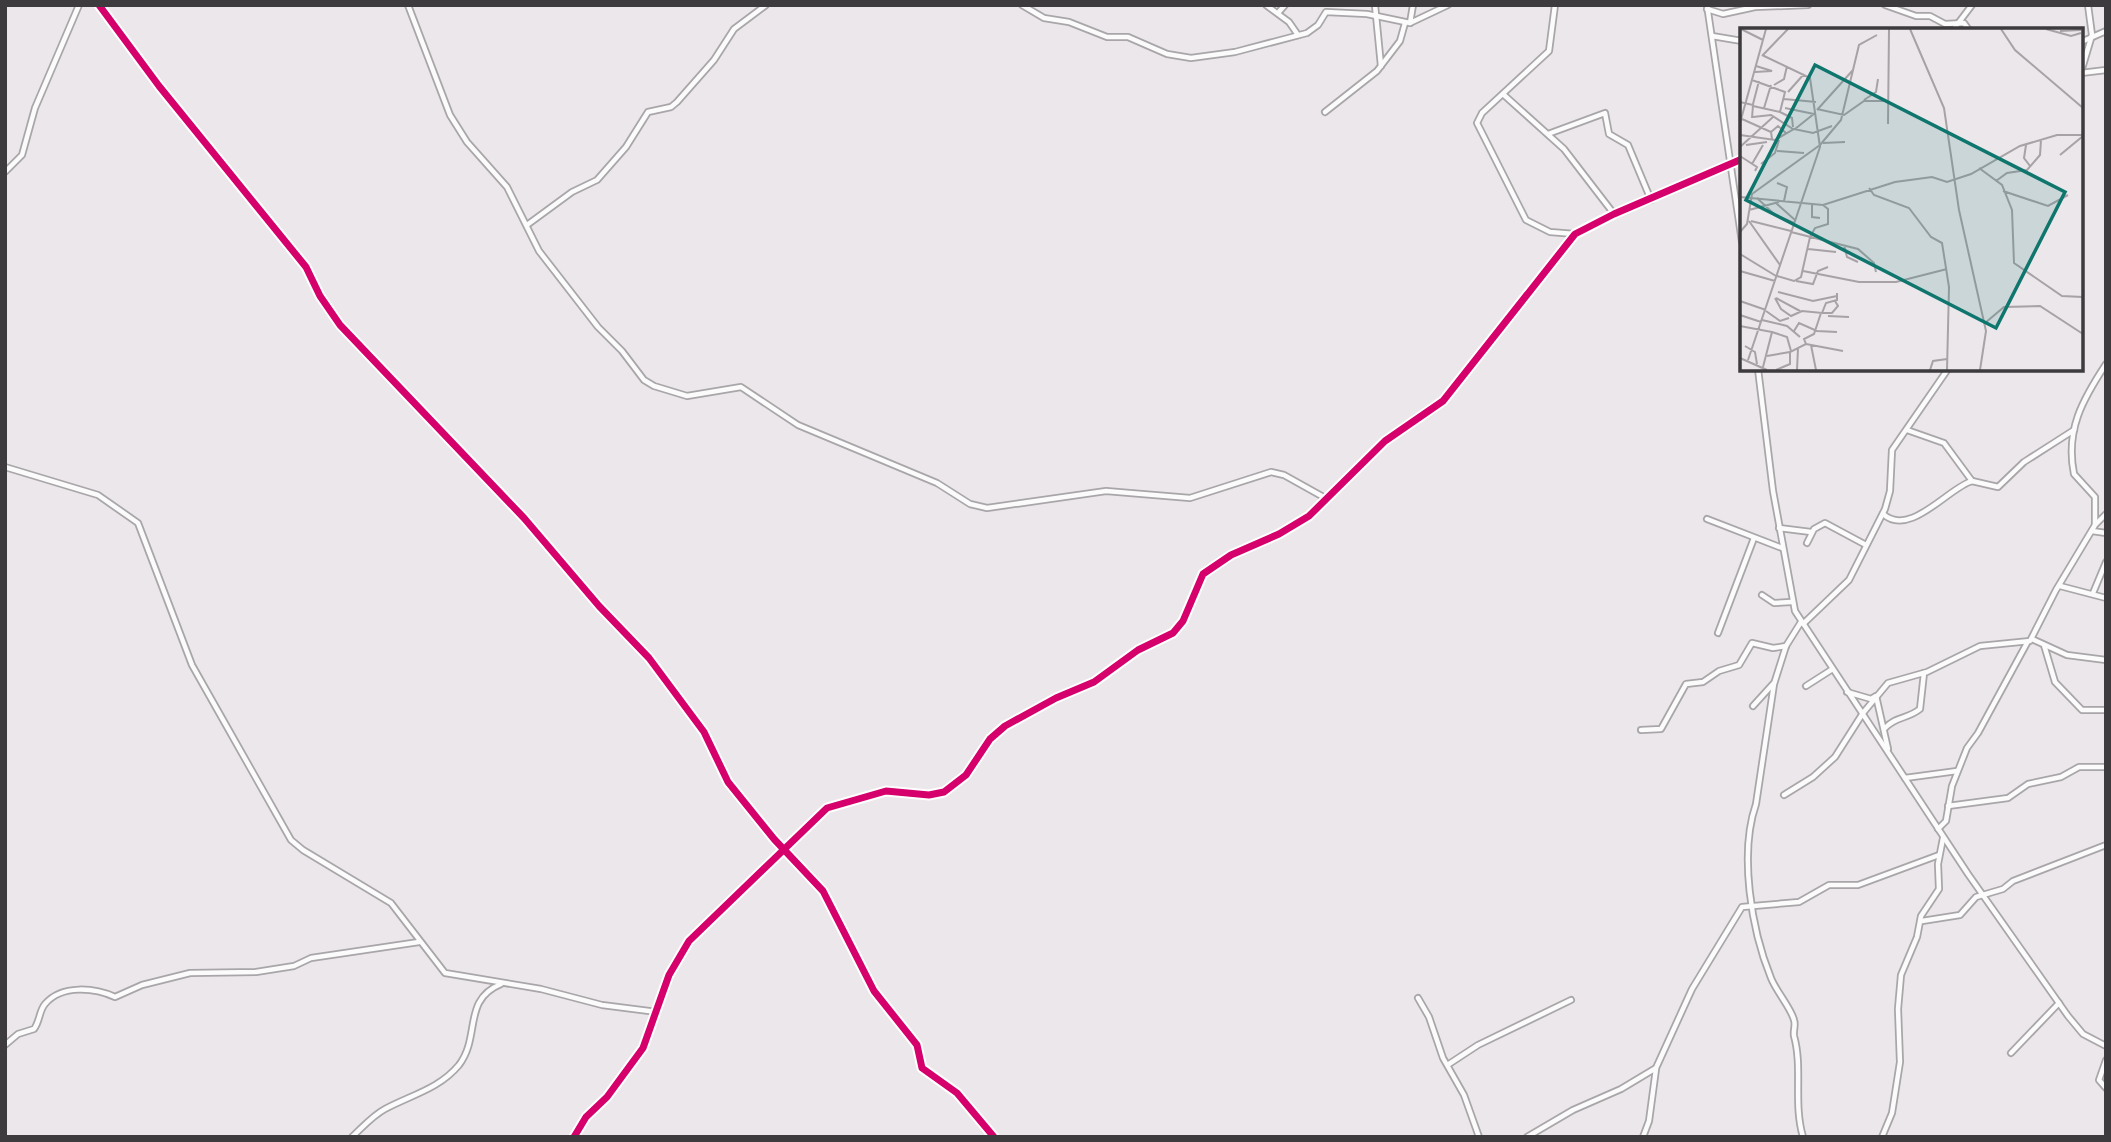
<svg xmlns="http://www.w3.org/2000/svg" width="2111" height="1142" font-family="Rubik,sans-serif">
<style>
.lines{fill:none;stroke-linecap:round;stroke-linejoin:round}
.minor-casing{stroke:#a9a6a9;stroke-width:8}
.minor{stroke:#fcfbfc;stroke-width:4.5}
.cycleway-casing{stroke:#fff;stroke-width:11}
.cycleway{stroke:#d6006c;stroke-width:7}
.inset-road{fill:none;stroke:#a6a2a6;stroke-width:2}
.view{fill:#0f766e;fill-opacity:0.15;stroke:#0f766e;stroke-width:3.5}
.inset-edge{fill:none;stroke:#3e3b3e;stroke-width:3.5}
</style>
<rect width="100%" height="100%" fill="#ebe7eb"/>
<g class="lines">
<defs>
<g id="minor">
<polyline points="99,5 159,86 306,267 320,296 340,325 524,518 599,606 649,658 704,732 728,782 774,839 823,891 874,991 917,1045 922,1068 957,1093 994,1137"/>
<polyline points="408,5 450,115 467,142 507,187 539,251 598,327 622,351 644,380 654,386 687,396 741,387 798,425 937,483 970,504 987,508 1106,491 1190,498 1271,472 1284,475 1327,499"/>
<polyline points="1022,5 1044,18 1069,22 1107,37 1128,37 1167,54 1191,58 1235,52 1307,33 1318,25 1326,12 1367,14 1410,23 1448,5"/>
<polyline points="1266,5 1289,22 1298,35"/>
<polyline points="1375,5 1381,66"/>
<polyline points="1555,5 1549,51 1482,113 1477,123 1526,220 1550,232 1575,234"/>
<polyline points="1707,5 1742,242"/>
<polyline points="1885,5 1916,16 1930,16 1945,24 1964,23 1969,30"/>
<polyline points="1707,9 1723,14 1755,7 1808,5"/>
<polyline points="1278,13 1285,5"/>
<polyline points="1410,23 1413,5"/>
<polyline points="1953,30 1972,5"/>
<polyline points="1712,36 1742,41"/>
<polyline points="2081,42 2106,31"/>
<polyline points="2081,72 2092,35 2088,5"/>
<polyline points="2081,73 2106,70"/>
<polyline points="1504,95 1564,149 1614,214"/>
<polyline points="1325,112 1377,71 1400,41 1405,23"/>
<polyline points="1548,134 1605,113 1609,134 1628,145 1651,200"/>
<polyline points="5,172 22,155 35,108 79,5"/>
<polyline points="527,225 572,192 597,180 626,147 648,112 671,107 677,102 714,60 734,29 766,5"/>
<polyline points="1758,369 1773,491 1795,611 1968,874 2068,1016 2083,1034 2106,1046"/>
<polyline points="1907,430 1944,443 1972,481"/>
<polyline points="5,467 98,495 138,523 192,665 291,840 303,850 391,903 445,973 541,989 602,1005 657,1012"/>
<path d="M1883,514c27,24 65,-26 89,-33l26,6 26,-25 50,-32"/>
<polyline points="1707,519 1782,548"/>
<path d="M2095,524v-27l-21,-23c-9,-44 9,-75 32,-110"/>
<polyline points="1779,528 1811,532"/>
<polyline points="2092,531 2106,533"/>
<polyline points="1807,543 1814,529 1825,523 1866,545"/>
<polyline points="2060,586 2106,598"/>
<polyline points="2093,593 2106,562"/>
<polyline points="1762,595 1774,603 1791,602"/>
<path d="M1801,622l-15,24 -12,38 -18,120c-17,49 -5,125 15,174 5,13 20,30 23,42 2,5 -1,10 0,16 9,32 -1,67 9,101"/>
<polyline points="1803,624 1849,580 1885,509 1890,491 1892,450 1948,369"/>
<polyline points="1718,633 1754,538"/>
<polyline points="2032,639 2067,655 2106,660"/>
<polyline points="2044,645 2055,682 2082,710 2106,710"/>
<polyline points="1806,686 1831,670"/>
<polyline points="1847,692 1871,699 1876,696 1888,749"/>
<polyline points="1753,706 1773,684"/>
<path d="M1885,728c11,-12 23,-9 35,-19l4,-36"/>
<polyline points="1641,730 1661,729 1686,684 1703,682 1719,671 1739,665 1752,643 1773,648 1786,646"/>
<polyline points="1905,778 1957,771"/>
<polyline points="1784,795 1813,777 1835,757 1863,713 1888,683 1927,672 1980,646 2030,641 2056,590 2095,525 2106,514"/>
<polyline points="1948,806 2008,798 2028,784 2061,777 2079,767 2106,767"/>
<polyline points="1938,829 1946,821 1952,786 1967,748 1978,733 2027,643"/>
<polyline points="1922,921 1960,915 1976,897 2003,889 2013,881 2106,845"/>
<polyline points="1418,998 1429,1017 1443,1058 1464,1095 1479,1137"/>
<path d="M5,1045l13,-11 16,-5c6,-8 5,-18 11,-25 17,-20 50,-16 70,-7l27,-12 48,-12 66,-1 38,-6 17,-8 108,-16"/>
<polyline points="2011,1053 2059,1003"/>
<polyline points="2106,1060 2099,1080 2106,1088"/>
<polyline points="1449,1064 1478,1045 1571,1000"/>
<path d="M352,1137c11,-10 20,-21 33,-28 26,-14 54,-20 74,-44 22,-29 3,-65 42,-81"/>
<polyline points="574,1137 586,1117 607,1097 643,1048 669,975 689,941 827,808 886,791 929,795 944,792 966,775 990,739 1005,726 1056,698 1094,682 1138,650 1173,633 1183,621 1203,574 1231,555 1279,534 1309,516 1385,441 1443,401 1575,234 1614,214 1742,159"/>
<polyline points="1527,1137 1573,1110 1621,1089 1656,1068 1692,989 1742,907 1799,902 1829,885 1858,885 1939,855"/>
<polyline points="1643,1137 1649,1121 1656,1069"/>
<polyline points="1882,1137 1892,1113 1900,1062 1898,1009 1901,975 1917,937 1921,916 1939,889 1938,864 1943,838"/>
</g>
</defs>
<!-- minor casing -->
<use href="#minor" class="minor-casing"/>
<!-- minor -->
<use href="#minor" class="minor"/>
<defs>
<g id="cycleway">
<polyline points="99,5 159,86 306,267 320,296 340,325 524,518 599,606 649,658 704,732 728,782 774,839 823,891 874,991 917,1045 922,1068 957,1093 994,1137"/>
<polyline points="574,1137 586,1117 607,1097 643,1048 669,975 689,941 827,808 886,791 929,795 944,792 966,775 990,739 1005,726 1056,698 1094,682 1138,650 1173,633 1183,621 1203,574 1231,555 1279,534 1309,516 1385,441 1443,401 1575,234 1614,214 1742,159"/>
</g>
</defs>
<!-- cycleway casing -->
<use href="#cycleway" class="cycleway-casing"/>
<!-- cycleway -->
<use href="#cycleway" class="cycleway"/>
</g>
<!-- overview -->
<g transform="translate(1740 28)">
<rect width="343" height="343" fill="#ebe7eb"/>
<path class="inset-road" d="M1,1l22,11M170,1l34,79 15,102 27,121 -6,39M261,1l14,21 68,58M306,1l25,7 10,-3M320,3l21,-1M22,28l26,-27M15,44l17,-1 -16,-5M12,52l33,12 -5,20 -27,-6M34,57l10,-6 3,-13M48,64l16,-18M44,71l32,3M124,72l12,-8 2,-13M0,74l13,3 -1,13M13,76l6,-23M24,80l7,-23M45,80l29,6M77,81l27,6 20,-14h25M77,82l36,-40M40,84l12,6 1,9M13,89l18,-2 22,14M2,91l29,13 1,7M0,95l26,-94M148,96l1,-95M55,101l20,-16M31,104l7,-6 9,8M0,107l35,5 19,-11 19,4 19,-7M83,115l22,-1M6,117l21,-3M80,117l21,-25 18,-75 18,-10M286,117l-2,13 6,8M0,119l33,-30M37,123l27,2M320,127l23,-19M0,128l17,11 -2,4M12,136l11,-19M21,136l14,-11 4,-13M239,140l23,17 10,25 2,53 48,33 21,1M256,153l11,-8 20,-3 13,-15 1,-15M37,155l10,4 -3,14M129,160l5,7 35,13 22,29 11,6 7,44 -2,83M263,163l45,15 20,-11M0,169l83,8 72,-23 37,-5 15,5 24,-8 49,-28 37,-11h26M17,170l17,16 20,9M36,175l19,17M72,176v13l8,1M9,182l30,-8M9,193l31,44M11,193l40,10M0,204l7,-8 5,-30 68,-49M51,204l67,17 16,14 2,9M104,217l3,12 11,5M68,221l28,3M0,226l36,22M0,243l35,10M63,243l56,11h37l51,-13M37,248l17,5 7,-4 9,-40 5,-9 13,-4v-15l-5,-4M56,253l17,3 5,-13 10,-4M38,264l35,9 24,-5M35,270l6,11 10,7 11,-5 20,2 4,-10 11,-3v-7M36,270l24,13M0,273l26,9M26,283l14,10 9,-3M82,285h10l6,-7 -3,-5M0,287l21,7M88,288l21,1M22,292l25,6 13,11M245,295l19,-16 36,-1 43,28M0,298l32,6 -9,35M54,303l5,-8 18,8 20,1M32,304l15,5 4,14M66,316l37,7M71,317l5,25M5,318l10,6 2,12M27,328l23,-4M0,330l27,12M8,332l72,-213 -10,-69 -48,-23M36,342l14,-6v-12l16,-8 -2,-5 10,-5 7,-21M57,342l1,-22M190,342l3,-9 14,-2"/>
<path class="view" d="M75,37l250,127 -69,136 -250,-128z"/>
<rect width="343" height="343" class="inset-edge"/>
</g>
<!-- border -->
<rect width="2111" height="1142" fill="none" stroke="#3e3b3e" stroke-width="14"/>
</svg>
